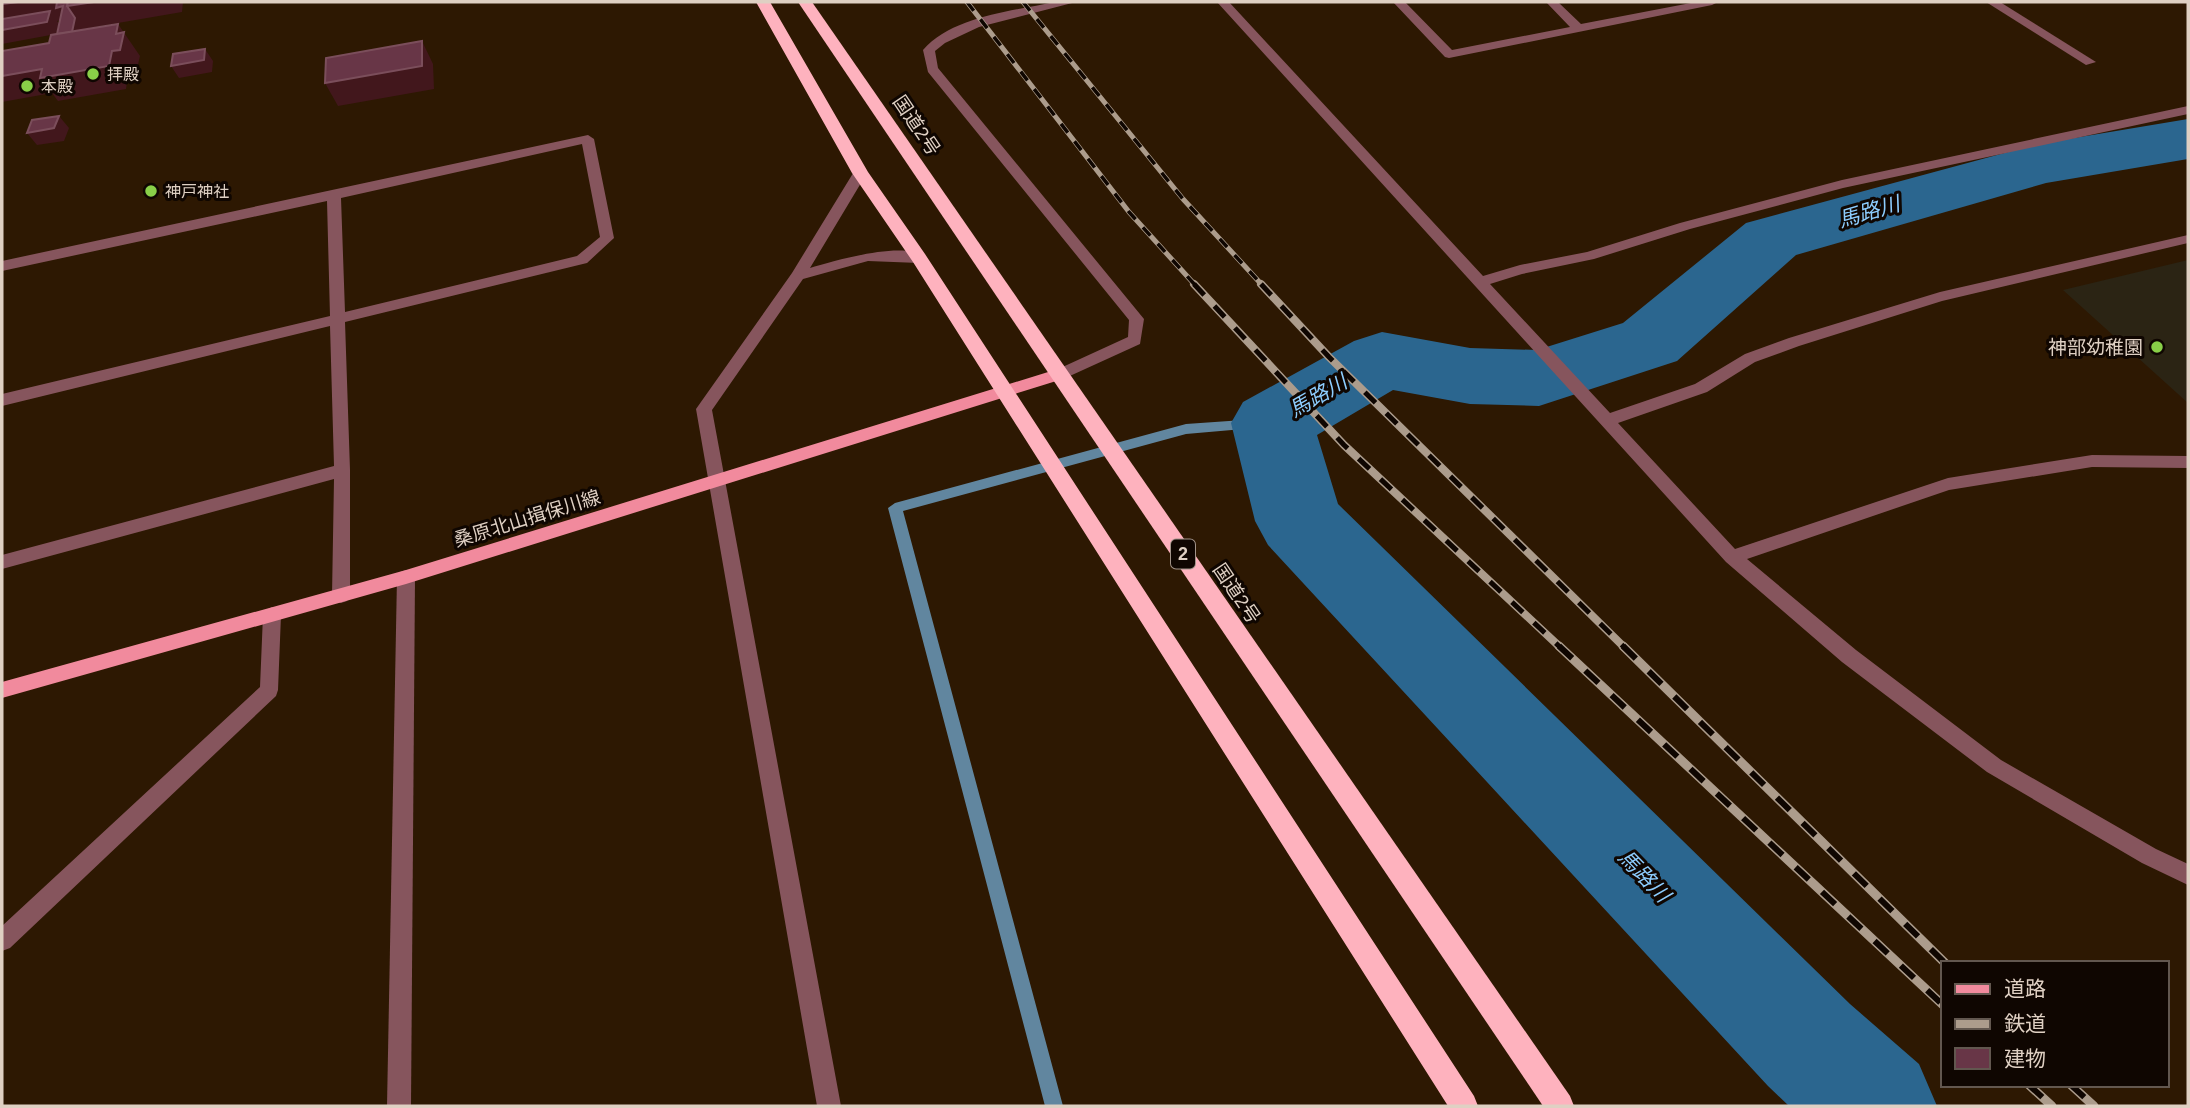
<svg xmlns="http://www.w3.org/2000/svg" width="2190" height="1108" font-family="Helvetica,'Noto Sans JP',sans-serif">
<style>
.education{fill:#2b2414}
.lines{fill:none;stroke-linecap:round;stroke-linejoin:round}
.stream{fill:#61869f;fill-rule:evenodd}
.river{fill:#2b668f;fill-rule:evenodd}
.minor{fill:#86555d;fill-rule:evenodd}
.major{fill:#f18a9d;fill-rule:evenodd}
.highway{fill:#feb2be;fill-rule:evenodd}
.rail-far2-casing{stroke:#ac9c8c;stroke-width:5}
.rail-far1-casing{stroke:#ac9c8c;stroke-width:8}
.rail-casing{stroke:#ac9c8c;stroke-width:9}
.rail-far2{stroke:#0f0601;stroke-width:3.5;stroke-dasharray:11;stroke-linecap:butt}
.rail-far1{stroke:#0f0601;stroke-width:5;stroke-dasharray:15;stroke-linecap:butt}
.rail{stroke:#0f0601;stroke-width:6;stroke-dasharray:18;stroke-linecap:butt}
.shaded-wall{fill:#42171c}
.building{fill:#683647;stroke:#7b4e5b;stroke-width:2}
.poi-dot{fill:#89cf48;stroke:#0f0601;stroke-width:2.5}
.labels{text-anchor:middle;stroke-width:6;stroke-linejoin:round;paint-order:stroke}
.far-poi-label{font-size:16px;fill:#dfd0c3;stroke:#0f0601;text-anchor:start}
.shield{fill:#0f0601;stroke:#a19389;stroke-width:2}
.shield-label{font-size:18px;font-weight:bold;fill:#dfd0c3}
.street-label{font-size:19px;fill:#dfd0c3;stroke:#0f0601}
.poi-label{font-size:19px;fill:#dfd0c3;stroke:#0f0601;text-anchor:end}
.water-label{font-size:21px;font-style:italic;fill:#8dcdfe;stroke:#0f0601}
</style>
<rect width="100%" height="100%" fill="#2d1802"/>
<!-- education -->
<polygon class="education" points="2188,260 2188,403 2063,290"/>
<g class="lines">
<!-- stream -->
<polygon class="stream" points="1272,418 1277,420 1278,423 1277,426 1186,434 903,511 1063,1106 1045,1106 888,508 895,503 1186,424"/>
<!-- river -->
<polygon class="river" points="2188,119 2188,159 2046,183 1796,255 1677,361 1539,406 1470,404 1393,390 1317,435 1338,504 1850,1004 1919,1064 1937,1106 1789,1106 1768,1086 1268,545 1255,521 1231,423 1243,402 1354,341 1382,332 1470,348 1537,350 1623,323 1746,223 2038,144"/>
<!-- minor -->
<g class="minor">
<path d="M1055,2h21l-97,25 -34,16 -10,8 3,17 206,251 -4,25 -79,36 -5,-2 -3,-4 3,-4 72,-33 1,-17 -201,-248 -5,-22c30,-34 90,-39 132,-48z"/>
<polygon points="1217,2 1229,2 1483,276 1520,265 1587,252 1680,223 1842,180 2188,106 2188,114 1843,188 1690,229 1594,259 1522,274 1490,284 1610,413 1695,384 1745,354 1789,338 1940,292 2188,235 2188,243 1942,301 1799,346 1755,362 1707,392 1618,423 1735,549 1948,478 2092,455 2188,456 2188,468 2092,467 1949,490 1747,559 1856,650 2001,760 2156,849 2188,864 2188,885 2142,863 1987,772 1842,662 1726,562"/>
<polygon points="1393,2 1405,2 1452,50 1570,27 1546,2 1558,2 1581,24 1696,2 1718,2 1712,5 1449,58 1445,57"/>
<polygon points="1986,2 2000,2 2096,62 2086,65"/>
<path d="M588,135l6,4 20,99 -27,25 -242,59 5,148v126l-3,5 -6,2 -6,-2 -3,-5 2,-117 -332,90v-14l332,-89 -4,-140 -328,80v-12l328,-78 -3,-115 -325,70v-10zM582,144l18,93 -23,19 -232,56 -4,-114z"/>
<path d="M860,169l7,4 -57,95c24,-7 97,-29 116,-10l-7,5 -51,-2 -65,18 -91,131 129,696h-24l-121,-697 96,-136 63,-103z"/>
<polygon points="406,570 412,572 415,577 411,1106 387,1106 397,577 400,572"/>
<polygon points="272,607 278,610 281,615 278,690 276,696 10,948 2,951 2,926 260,687 263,615 266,610"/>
</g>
<!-- major -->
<polygon class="major" points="1061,368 1066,370 1069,374 1066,378 406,584 2,698 2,682 406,570"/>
<!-- highway -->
<g class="highway">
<polygon points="756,2 770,2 868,172 925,254 1474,1096 1478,1106 1448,1106 913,262 852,173"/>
<polygon points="798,2 812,2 1570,1096 1574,1106 1543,1106"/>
</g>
<defs>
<g id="rail-far2">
<polyline points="967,2 1129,212 1196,286"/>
<polyline points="1023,2 1183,199 1263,286"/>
</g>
<g id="rail-far1">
<polyline points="1194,284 1344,445 1561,648"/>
<polyline points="1261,284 1329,357 1625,648"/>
</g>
<g id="rail">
<polyline points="1559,646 1943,1005"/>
<polyline points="1623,646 1945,963"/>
<polyline points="2029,1085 2052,1106"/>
<polyline points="2071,1085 2094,1106"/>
</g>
</defs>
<!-- rail-far2 casing -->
<use href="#rail-far2" class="rail-far2-casing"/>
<!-- rail-far1 casing -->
<use href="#rail-far1" class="rail-far1-casing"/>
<!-- rail casing -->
<use href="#rail" class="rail-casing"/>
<!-- rail-far2 -->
<use href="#rail-far2" class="rail-far2"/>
<!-- rail-far1 -->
<use href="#rail-far1" class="rail-far1"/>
<!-- rail -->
<use href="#rail" class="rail"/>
</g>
<!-- shaded-wall -->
<g class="shaded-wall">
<polygon points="2,2 5,2 3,4 18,2 68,2 67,6 77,5 78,2 83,2 84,3 94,2 183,2 182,12 83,29 78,57 63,59 54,47 69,45 75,18 67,7 66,11 72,18 57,21 59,23 56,34 2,44 2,30 10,29 2,18"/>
<polygon points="118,24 140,56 136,73 128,75 126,89 58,101 52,93 2,102 2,76 116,34"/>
<polygon points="422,41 433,64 434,89 338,106 325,83"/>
<polygon points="205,49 213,61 212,72 179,78 171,66"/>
<polygon points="59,116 69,128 64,141 37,145 27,133"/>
</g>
<!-- building -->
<g class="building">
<polygon points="2,2 18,2 2,4"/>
<polygon points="57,2 68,2 67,6 75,18 72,32 57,34 63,6 56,8"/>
<polygon points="68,2 94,2 67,6"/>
<polygon points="50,11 47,22 2,30 2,19"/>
<polygon points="118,24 116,34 124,32 120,50 112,51 109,66 40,78 42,69 2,76 2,51 49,43 51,35"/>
<polygon points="422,41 422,66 325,83 326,58"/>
<polygon points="205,49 204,60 171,66 173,54"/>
<polygon points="59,116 54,128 27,133 32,120"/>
</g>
<!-- markers -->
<g class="poi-dot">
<circle cx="93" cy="74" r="7"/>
<circle cx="27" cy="86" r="7"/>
<circle cx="151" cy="191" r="7"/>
<circle cx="2157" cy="347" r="7"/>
</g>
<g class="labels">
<!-- far-poi labels -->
<g class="far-poi-label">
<text x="107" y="80">拝殿</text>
<text x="41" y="92">本殿</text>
<text x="165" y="197">神戸神社</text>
</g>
<!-- shield labels -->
<rect class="shield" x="1171" y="539.5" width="24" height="29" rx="5"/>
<g class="shield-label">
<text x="1183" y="560">2</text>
</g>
<!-- street labels -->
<g class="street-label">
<text transform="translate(917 125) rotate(56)" y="7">国道2号</text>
<text transform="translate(527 518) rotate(-17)" y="7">桑原北山揖保川線</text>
<text transform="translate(1237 593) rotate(56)" y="7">国道2号</text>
</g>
<!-- poi labels -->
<g class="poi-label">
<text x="2143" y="354">神部幼稚園</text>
</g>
<!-- water labels -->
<g class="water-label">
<text transform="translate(1869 212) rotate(-16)" y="7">馬路川</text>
<text transform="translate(1318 396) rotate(-30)" y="7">馬路川</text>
<text transform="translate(1644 876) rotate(46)" y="7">馬路川</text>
</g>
</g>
<!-- border -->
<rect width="2190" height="1108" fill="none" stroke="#dfd0c3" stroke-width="7"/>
<!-- legend -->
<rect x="1941" y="961" width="228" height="126" fill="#0f0601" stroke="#62574f" stroke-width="2"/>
<rect x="1955" y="984" width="35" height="10" fill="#f18a9d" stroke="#62574f" stroke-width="2"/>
<text x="2004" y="996" font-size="21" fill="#dfd0c3">道路</text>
<rect x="1955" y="1019" width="35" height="10" fill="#ac9c8c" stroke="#62574f" stroke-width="2"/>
<text x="2004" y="1031" font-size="21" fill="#dfd0c3">鉄道</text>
<rect x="1955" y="1048" width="35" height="21" fill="#683647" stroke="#62574f" stroke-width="2"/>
<text x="2004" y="1066" font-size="21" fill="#dfd0c3">建物</text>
</svg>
